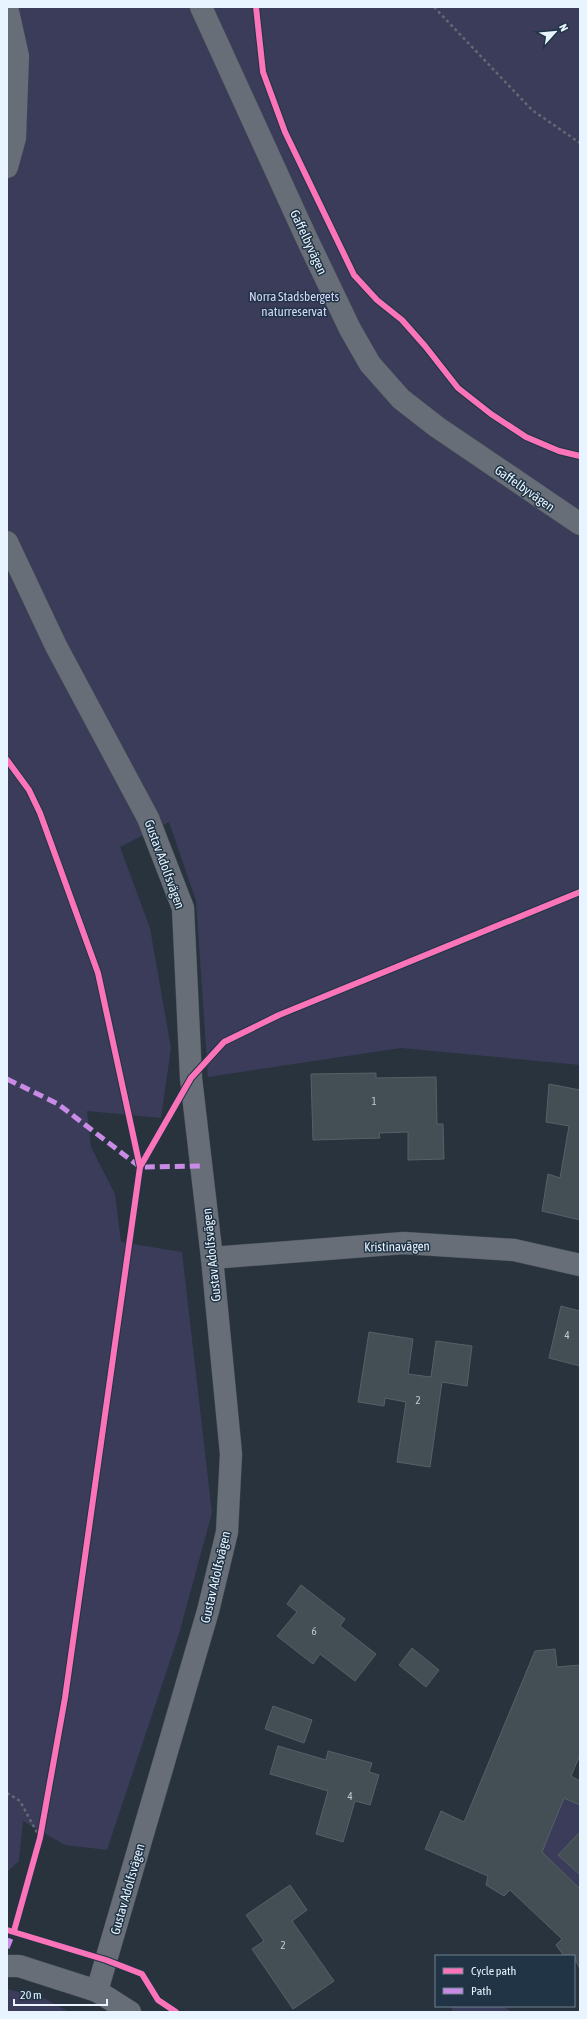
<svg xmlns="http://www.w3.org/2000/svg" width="587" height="2019" font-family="'Asap Condensed',sans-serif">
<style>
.green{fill:#3a3c59}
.building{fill:#444f55;stroke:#566167}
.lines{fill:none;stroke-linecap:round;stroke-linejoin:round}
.minor-casing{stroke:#454e56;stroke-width:23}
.path{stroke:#636972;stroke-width:2.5;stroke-dasharray:3 3;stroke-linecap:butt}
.minor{stroke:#686e77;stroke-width:22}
.quiet{stroke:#ca8be6;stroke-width:5;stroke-dasharray:10 5;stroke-linecap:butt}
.cycleway-casing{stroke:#203445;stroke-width:8}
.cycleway{stroke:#fb73b8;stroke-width:6}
.labels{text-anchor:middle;stroke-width:3;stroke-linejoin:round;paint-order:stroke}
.number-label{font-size:11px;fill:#bfcbd4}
.street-label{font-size:13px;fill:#e8f4ff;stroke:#203445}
.park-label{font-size:13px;fill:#d5d6fa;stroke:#203445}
</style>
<rect width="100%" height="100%" fill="#28333d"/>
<!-- green -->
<g class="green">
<polygon points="7,7 580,7 580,1065 401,1048 208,1077 196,901 169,822 120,847 150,928 171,1048 161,1118 87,1111 91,1147 115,1194 121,1242 182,1252 212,1513 179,1634 107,1850 65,1845 23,1821 19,1861 7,1872"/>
<polygon points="564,1798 580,1805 580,1889 542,1852"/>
<polygon points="7,1989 46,1999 69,2012 7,2012"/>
<polygon points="451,2006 503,2006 512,2012 452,2012"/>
</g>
<!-- building -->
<g class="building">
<polygon points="376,1073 376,1078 436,1077 437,1124 443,1124 444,1159 408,1160 408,1132 379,1133 380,1138 313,1140 311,1074"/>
<polygon points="549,1084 580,1090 580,1220 542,1211 548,1174 560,1178 569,1126 546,1122"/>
<polygon points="561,1306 580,1311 580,1366 549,1358"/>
<polygon points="369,1332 413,1339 408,1374 431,1377 436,1341 472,1346 467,1386 442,1382 430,1467 397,1462 406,1402 385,1398 384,1406 358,1402"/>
<polygon points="301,1585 345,1619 340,1626 376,1654 355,1681 320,1654 313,1664 277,1636 297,1612 287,1604"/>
<polygon points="412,1648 439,1670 426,1687 399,1665"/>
<polygon points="555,1649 557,1667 580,1665 580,1755 571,1776 580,1781 580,1805 564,1798 542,1852 580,1889 580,1969 575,1959 574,1960 574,1956 564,1956 556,1945 562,1939 510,1890 504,1896 486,1885 488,1876 425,1849 441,1811 464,1822 535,1651"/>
<polygon points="273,1706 312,1720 304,1743 265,1729"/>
<polygon points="278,1746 326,1760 328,1751 372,1763 369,1772 379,1775 370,1805 355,1801 343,1842 316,1834 328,1791 270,1774"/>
<polygon points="580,1832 580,1875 558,1855"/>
<polygon points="290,1885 307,1910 292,1921 334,1981 293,2009 252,1949 264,1941 246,1915"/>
</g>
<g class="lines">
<defs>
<g id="minor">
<polyline points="201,7 306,237 350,329 370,364 401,399 437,427 580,524"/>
<polyline points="7,167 15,138 18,56 7,7"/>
<polyline points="7,542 56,646 148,818 183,908 191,1078 212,1258 231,1454 227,1532 208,1611 97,1991"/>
<polyline points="212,1258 404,1243 514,1250 580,1265"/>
<polyline points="7,1966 19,1966 97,1991 130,2012"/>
</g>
</defs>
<!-- minor casing -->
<use href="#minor" class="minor-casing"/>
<!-- path -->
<g class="path">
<polyline points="434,7 532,110 580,143"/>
<polyline points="7,1793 20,1801 40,1838"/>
</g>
<!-- minor -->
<use href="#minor" class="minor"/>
<!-- quiet -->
<g class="quiet">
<polyline points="7,1079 58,1104 140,1167 201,1166"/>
<polyline points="7,1948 14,1931"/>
</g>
<defs>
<g id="cycleway">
<polyline points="256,7 263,72 285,132 354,275 377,300 402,320 425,346 458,388 491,414 526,437 559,451 580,456"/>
<polyline points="7,760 29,790 40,813 98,973 140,1167"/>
<polyline points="7,1930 106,1960 142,1974 158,2000 176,2012"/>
<polyline points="14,1931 40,1838 65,1698 140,1167 191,1078 224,1042 279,1015 580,892"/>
</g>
</defs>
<!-- cycleway casing -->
<use href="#cycleway" class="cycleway-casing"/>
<!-- cycleway -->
<use href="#cycleway" class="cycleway"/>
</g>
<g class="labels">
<!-- number labels -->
<g class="number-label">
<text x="374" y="1105">1</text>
<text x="567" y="1339">4</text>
<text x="418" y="1404">2</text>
<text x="314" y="1635">6</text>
<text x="350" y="1800">4</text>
<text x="283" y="1949">2</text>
</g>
<!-- street labels -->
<g class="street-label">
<text transform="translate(309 242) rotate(65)" y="5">Gaffelbyvägen</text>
<text transform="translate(525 488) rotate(35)" y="5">Gaffelbyvägen</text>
<text transform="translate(165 864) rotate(70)" y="5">Gustav Adolfsvägen</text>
<text transform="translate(397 1246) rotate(-1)" y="5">Kristinavägen</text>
<text transform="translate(211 1255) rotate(-96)" y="5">Gustav Adolfsvägen</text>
<text transform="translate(215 1577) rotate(-77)" y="5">Gustav Adolfsvägen</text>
<text transform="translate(127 1889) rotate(-74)" y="5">Gustav Adolfsvägen</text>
</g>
<!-- park labels -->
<g class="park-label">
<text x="294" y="301">Norra Stadsbergets<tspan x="294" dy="15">naturreservat</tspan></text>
</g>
</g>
<!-- border -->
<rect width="587" height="2019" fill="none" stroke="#e8f4ff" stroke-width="16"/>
<!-- legend -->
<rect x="435" y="1955" width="140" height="52" fill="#203445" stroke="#70818f"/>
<rect x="443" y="1968" width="20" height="6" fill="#fb73b8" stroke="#70818f"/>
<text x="471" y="1975" font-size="12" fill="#e8f4ff">Cycle path</text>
<rect x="443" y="1988" width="20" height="6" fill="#ca8be6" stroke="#70818f"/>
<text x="471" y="1995" font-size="12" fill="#e8f4ff">Path</text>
<!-- north arrow -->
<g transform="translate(555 32) rotate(63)" stroke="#203445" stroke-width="3" paint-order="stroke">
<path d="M0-3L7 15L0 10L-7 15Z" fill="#e8f4ff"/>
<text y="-6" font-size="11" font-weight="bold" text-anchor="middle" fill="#e8f4ff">N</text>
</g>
<!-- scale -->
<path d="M14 1999v6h93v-6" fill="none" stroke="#e8f4ff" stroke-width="2"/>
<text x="20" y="1999" font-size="12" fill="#e8f4ff" stroke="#203445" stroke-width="3" paint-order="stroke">20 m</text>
</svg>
